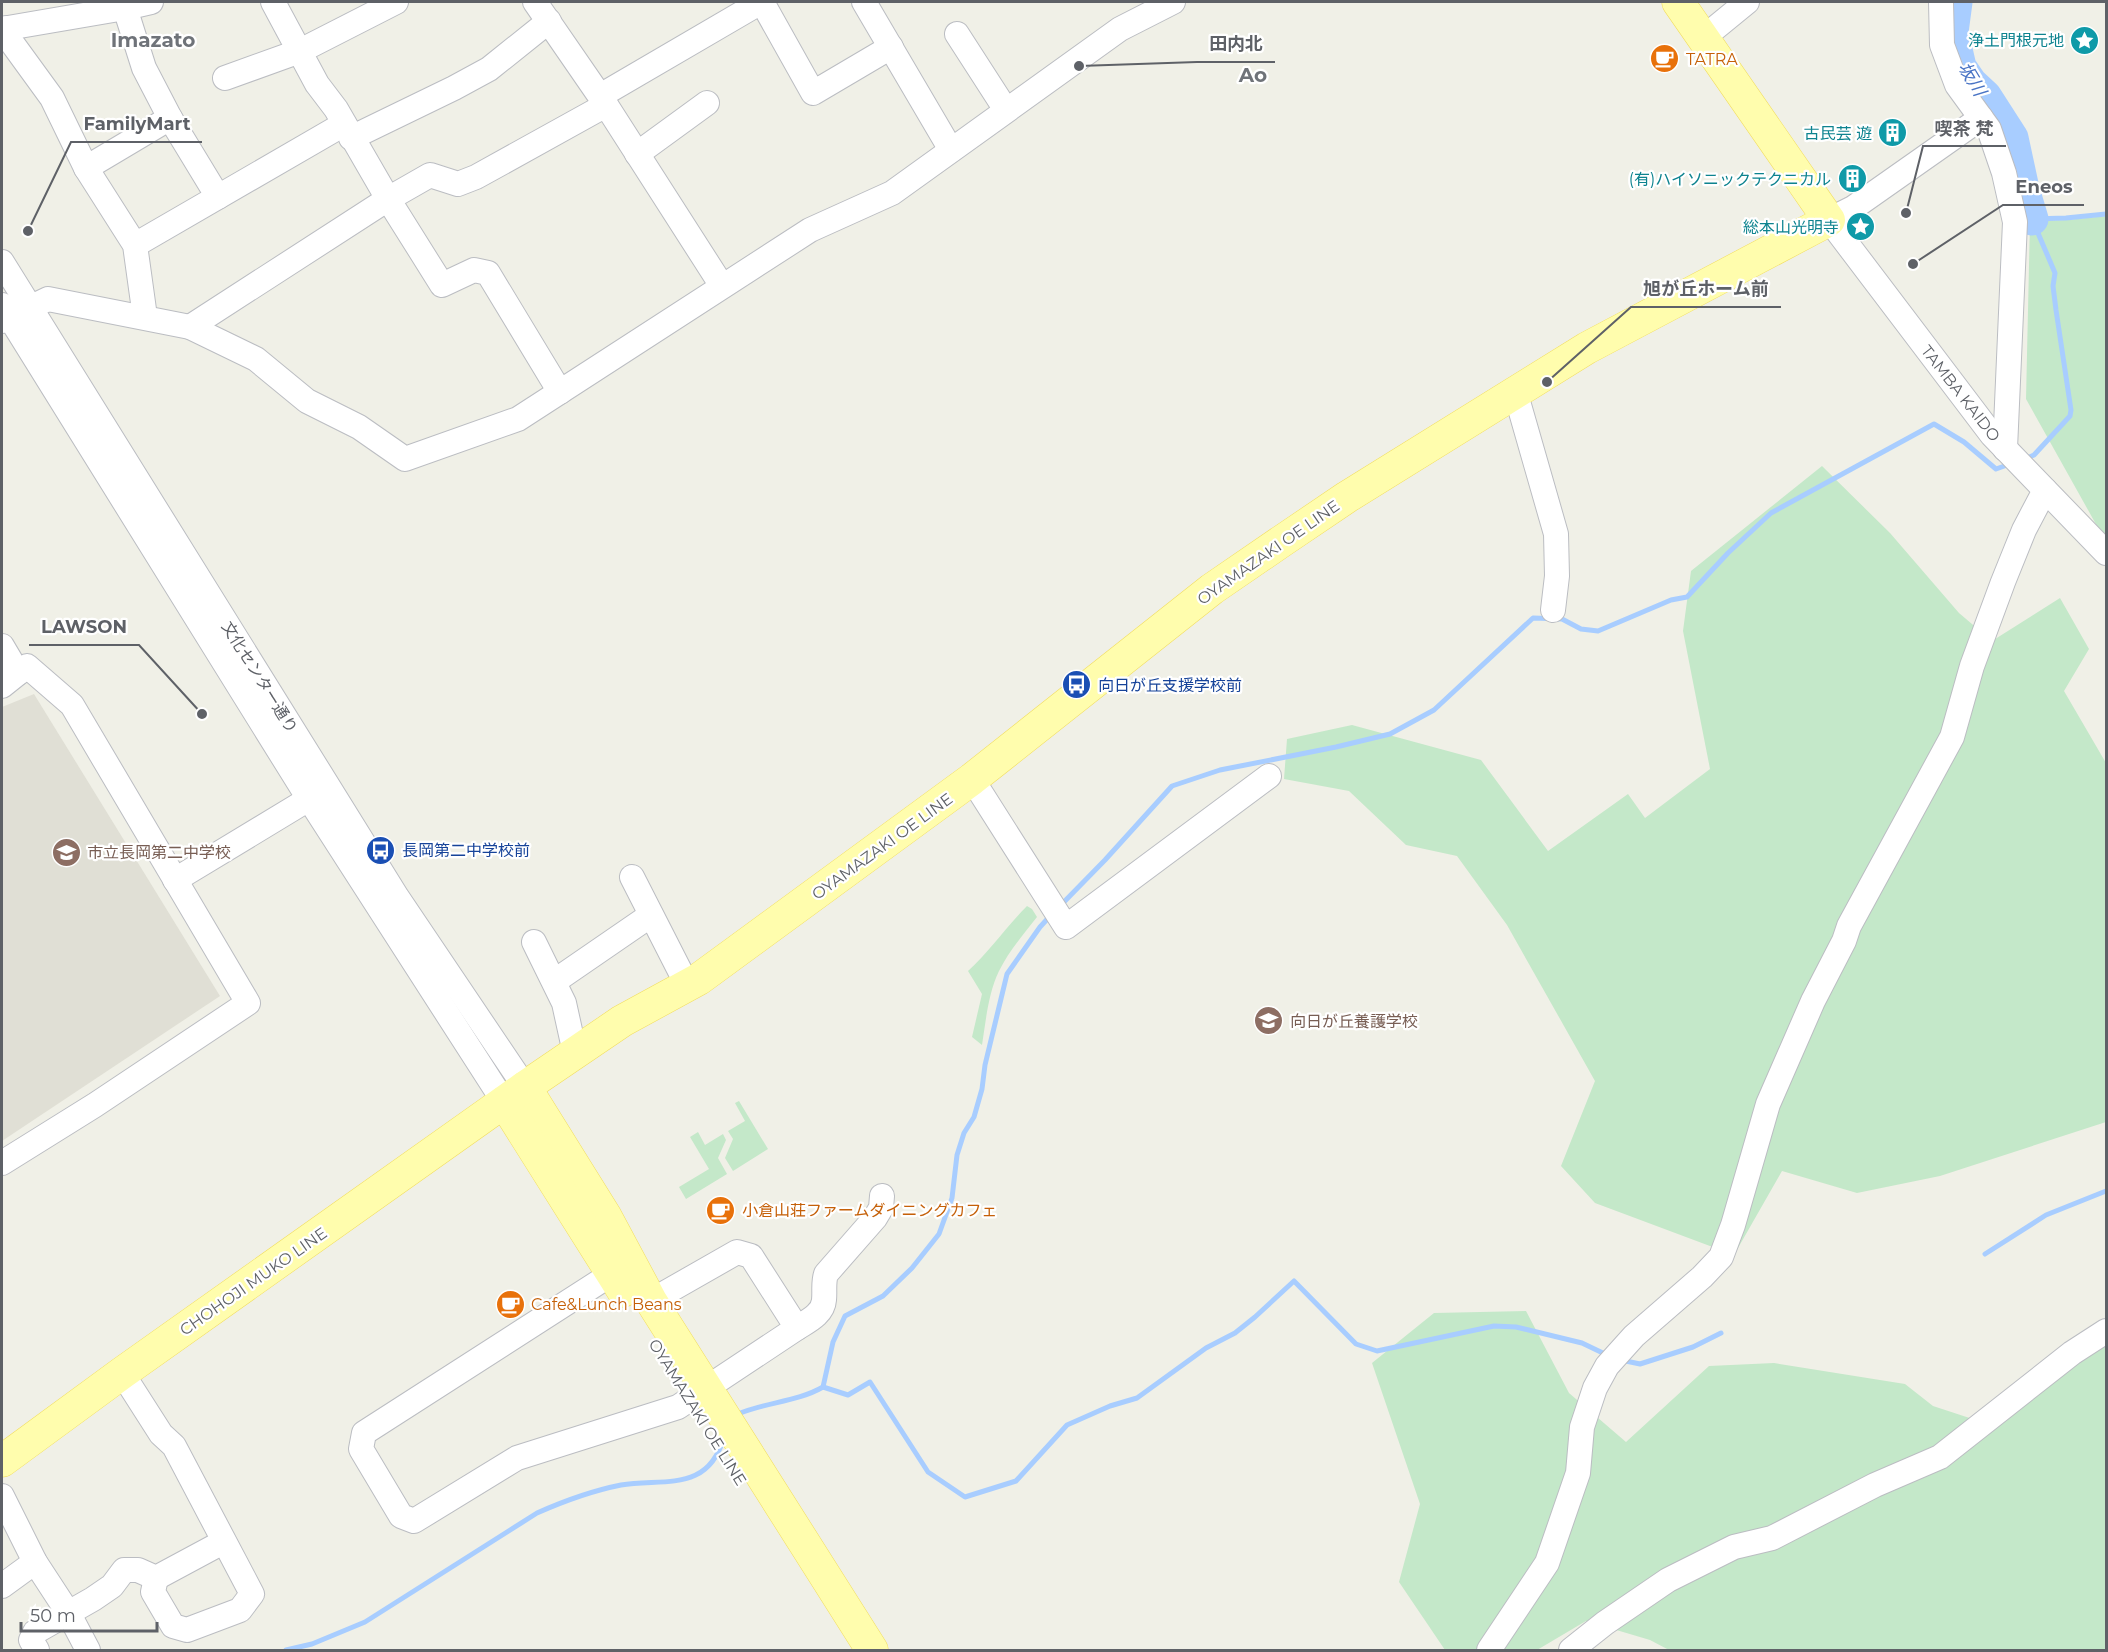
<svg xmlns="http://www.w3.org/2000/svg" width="2108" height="1652" font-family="Montserrat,'Noto Sans JP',sans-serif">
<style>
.education{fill:#e0dfd5}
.green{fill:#c4e8c9}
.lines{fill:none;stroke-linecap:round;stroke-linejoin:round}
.stream{stroke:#a8cdff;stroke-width:5}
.river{stroke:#a8cdff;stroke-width:33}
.minor-casing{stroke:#bbbdc2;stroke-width:26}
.major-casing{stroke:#f2dd5e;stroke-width:33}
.minor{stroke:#fff;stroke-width:24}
.major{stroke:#fffdad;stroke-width:32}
.labels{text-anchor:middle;stroke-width:4.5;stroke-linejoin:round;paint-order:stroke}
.culture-label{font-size:16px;fill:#0d838f;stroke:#fff;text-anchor:end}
.food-label{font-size:16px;fill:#c56008;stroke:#fff;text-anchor:start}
.street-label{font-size:16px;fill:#5e6167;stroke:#fff}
.transit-label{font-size:16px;fill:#164399;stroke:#fff;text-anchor:start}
.education-label{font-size:16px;fill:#785e54;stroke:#fff;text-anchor:start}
.water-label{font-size:18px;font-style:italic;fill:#4974c5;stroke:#fff}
.quarter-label{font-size:20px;font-weight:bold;fill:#6f7379;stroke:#fff}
.leader{fill:none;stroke:#5e6167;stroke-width:2}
.callout-dot{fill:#5e6167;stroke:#fff;stroke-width:2}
.callout-label{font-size:18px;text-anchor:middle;font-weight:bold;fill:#5e6167;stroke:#fff;stroke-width:4.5;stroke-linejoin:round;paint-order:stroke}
</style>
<rect width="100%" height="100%" fill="#f0f0e7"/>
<!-- education -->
<polygon class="education" points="34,694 220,996 2,1141 2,707"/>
<!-- green -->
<g class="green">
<polygon points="2106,216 2106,539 2102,535 2026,399 2030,221 2066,220"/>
<polygon points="1822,466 1890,533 1959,613 1992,641 2060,598 2089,649 2064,691 2106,763 2106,1122 1940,1176 1857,1193 1782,1171 1734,1255 1595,1203 1561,1166 1595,1081 1507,925 1457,856 1406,845 1349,791 1284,779 1287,739 1352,725 1481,760 1548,851 1628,794 1645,818 1710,769 1683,631 1691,571"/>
<path d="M1027,906l5,3 5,8c-14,18 -28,34 -38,54 -11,23 -13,49 -17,74l-10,-8 10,-43 -14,-23c22,-20 38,-44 59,-65z"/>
<polygon points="739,1101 768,1149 733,1171 725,1158 733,1139 728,1131 745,1121 735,1103"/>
<polygon points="698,1132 705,1145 723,1134 726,1140 718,1158 727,1174 686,1199 679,1187 709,1169 690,1137"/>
<polygon points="1526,1311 1569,1393 1626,1442 1709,1366 1774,1363 1905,1384 1933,1406 1997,1427 2106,1340 2106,1650 1669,1650 1650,1640 1586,1621 1537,1650 1445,1650 1399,1582 1420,1504 1372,1363 1434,1313"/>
</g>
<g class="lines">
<!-- stream -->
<g class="stream">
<polyline points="2025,459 2034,455 2070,416 2071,410 2056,310 2053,286 2055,273 2032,219 2066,218 2106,214"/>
<polyline points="1060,906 1105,860 1172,786 1220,770 1336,747 1390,734 1434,710 1533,618 1562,619 1581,629 1598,631 1671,600 1687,597 1728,553 1771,513 1934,424 1964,442 1996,469 2010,464"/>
<polyline points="1985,1254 2046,1215 2106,1191"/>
<polyline points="1621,1360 1640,1364 1693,1347 1721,1333"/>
<polyline points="823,1387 848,1395 870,1382 928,1472 965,1497 1016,1481 1067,1425 1110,1406 1137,1398 1206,1348 1235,1333 1255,1317 1294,1281 1356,1344 1377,1351 1494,1326 1516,1327 1582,1343 1607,1355"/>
<path d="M736,1416l2,-2c28,-12 59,-12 85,-27l10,-45 12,-26 38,-20 29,-28 27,-34 13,-36 5,-43 7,-22 10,-16 8,-28 3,-24 22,-91 33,-47 11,-12"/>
<path d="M286,1650l26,-6 53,-22 172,-109c27,-12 54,-22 84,-28 44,-7 87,8 103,-48"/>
</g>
<!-- river -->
<polyline class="river" points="1956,2 1952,32 1960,67 1971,83 1985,96 2012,138 2023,189 2032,219"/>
<defs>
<g id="minor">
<polyline points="273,2 317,84 336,109 388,199 442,285 474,270 488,273 560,392"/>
<polyline points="535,2 606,105 722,286"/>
<polyline points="762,2 813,93 891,47"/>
<polyline points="864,2 951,150"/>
<polyline points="1941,2 1942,45 1957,85 1989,129 2004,173 2015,222 2005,449"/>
<polyline points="125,8 144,68 170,118 218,197"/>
<polyline points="7,28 12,43 52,98 86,168 135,245 145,317"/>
<polyline points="2,29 125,8 151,2"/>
<polyline points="957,34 1006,110"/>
<polyline points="1703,38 1747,2"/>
<polyline points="225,78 300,51 396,2"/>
<polyline points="600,96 761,2"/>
<polyline points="1981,118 1853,208 1829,220 1992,435 2106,553"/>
<polyline points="351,138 454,88 489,69 549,21"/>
<polyline points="637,154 707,103"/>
<polyline points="86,168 170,118"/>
<polyline points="135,245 344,124"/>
<polyline points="2,262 397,897 525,1087"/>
<polyline points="2,305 309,799 504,1102"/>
<polyline points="2,321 48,299 190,327 256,359 307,401 359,427 405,459 518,419 810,230 892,193 1120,29 1173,2"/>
<polyline points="190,327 388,199 430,175 458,184 476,177 606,105"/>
<polyline points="1515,391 1556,534 1557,576 1553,610"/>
<polyline points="2,646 18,673"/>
<polyline points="2,686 27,666 72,705 248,1003 95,1105 2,1163"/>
<polyline points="972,779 1066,927 1269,776"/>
<polyline points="632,877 681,973 685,987"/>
<polyline points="175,880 322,791"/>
<polyline points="534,942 564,1003 575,1053"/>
<polyline points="555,981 651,915"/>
<polyline points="627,1264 364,1433 361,1449 401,1516 414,1521 517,1458 678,1407 797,1328 751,1256 737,1252 651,1301"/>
<path d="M797,1328c11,-7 26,-14 27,-28 1,-9 -1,-17 2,-26l49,-56 6,-10 1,-12"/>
<polyline points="122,1373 161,1434 174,1446 252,1594 240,1610 187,1630 173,1626 153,1592 156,1578"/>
<polyline points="2,1496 35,1562 69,1614 88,1650"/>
<polyline points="2,1586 35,1562"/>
<polyline points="37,1650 31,1640 35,1632 93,1599 112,1586 124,1570 138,1570 156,1578 223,1542"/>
<polyline points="1489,1650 1547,1563 1578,1473 1582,1427 1595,1388 1607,1366 1634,1336 1702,1277 1721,1257 1733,1225 1768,1104 1813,1001 1844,941 1849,926 1952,737 1972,666 2003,582 2024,530 2045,490"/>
<polyline points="1571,1650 1605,1623 1668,1580 1734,1547 1772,1538 1875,1485 1940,1457 2072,1353 2106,1331"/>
</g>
<g id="major">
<polyline points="525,1087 606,1217 651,1301 872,1650"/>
<polyline points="504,1102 623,1291"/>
<polyline points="2,1461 122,1373 525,1087 622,1021 699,979 972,779 1212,589 1282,541 1347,497 1587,348 1829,220 1678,2"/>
</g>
</defs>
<!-- minor casing -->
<use href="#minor" class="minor-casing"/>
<!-- major casing -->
<use href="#major" class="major-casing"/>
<!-- minor -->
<use href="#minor" class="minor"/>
<!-- major -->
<use href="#major" class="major"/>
</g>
<!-- icons -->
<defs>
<symbol id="sight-disc" viewBox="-11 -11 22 22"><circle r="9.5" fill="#0f9aa8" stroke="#fff"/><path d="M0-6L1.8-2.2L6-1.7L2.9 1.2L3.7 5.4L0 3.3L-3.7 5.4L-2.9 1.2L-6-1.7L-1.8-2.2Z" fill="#fff"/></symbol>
<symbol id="cafe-disc" viewBox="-11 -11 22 22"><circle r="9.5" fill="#e8710a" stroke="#fff"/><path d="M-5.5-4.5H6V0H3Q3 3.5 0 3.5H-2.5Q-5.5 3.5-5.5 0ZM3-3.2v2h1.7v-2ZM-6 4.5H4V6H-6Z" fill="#fff"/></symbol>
<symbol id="building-disc" viewBox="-11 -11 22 22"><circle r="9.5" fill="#0f9aa8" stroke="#fff"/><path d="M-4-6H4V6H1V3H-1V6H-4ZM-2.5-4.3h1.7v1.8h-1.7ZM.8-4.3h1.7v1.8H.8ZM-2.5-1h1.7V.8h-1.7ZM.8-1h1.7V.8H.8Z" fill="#fff"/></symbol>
<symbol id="bus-disc" viewBox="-11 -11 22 22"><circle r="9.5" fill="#1a4fb4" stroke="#fff"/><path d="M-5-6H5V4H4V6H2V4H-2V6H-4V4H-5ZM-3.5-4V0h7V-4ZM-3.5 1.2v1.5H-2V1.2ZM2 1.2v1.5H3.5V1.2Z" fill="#fff"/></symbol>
<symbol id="school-disc" viewBox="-11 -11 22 22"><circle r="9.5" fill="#8d6e63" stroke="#fff"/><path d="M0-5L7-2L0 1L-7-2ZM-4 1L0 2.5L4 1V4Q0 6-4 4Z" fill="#fff"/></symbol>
</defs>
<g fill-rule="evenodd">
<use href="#sight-disc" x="2068" y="24" width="33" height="33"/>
<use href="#cafe-disc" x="1648" y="42" width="33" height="33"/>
<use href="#building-disc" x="1876" y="116" width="33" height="33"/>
<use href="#building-disc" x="1836" y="162" width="33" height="33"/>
<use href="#sight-disc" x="1844" y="210" width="33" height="33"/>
<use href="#bus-disc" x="1060" y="668" width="33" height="33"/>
<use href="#bus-disc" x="364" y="834" width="33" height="33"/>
<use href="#school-disc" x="50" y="836" width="33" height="33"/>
<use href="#school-disc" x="1252" y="1004" width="33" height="33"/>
<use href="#cafe-disc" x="704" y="1194" width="33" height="33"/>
<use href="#cafe-disc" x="494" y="1288" width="33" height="33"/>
</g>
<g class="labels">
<!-- culture labels -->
<g class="culture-label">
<text x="2064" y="46">浄土門根元地</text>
<text x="1872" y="139">古民芸 遊</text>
<text x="1831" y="185">(有)ハイソニックテクニカル</text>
<text x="1839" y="233">総本山光明寺</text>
</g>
<!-- food labels -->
<g class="food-label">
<text x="1686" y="65">TATRA</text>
<text x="742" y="1216">小倉山荘ファームダイニングカフェ</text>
<text x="531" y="1310">Cafe&amp;Lunch Beans</text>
</g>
<!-- street labels -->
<g class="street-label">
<text transform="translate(1961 393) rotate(52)" y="6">TAMBA KAIDO</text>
<text transform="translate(1268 552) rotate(-35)" y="6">OYAMAZAKI OE LINE</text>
<text transform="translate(260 677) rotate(58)" y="6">文化センター通り</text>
<text transform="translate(882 846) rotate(-36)" y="6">OYAMAZAKI OE LINE</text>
<text transform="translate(253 1281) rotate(-35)" y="6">CHOHOJI MUKO LINE</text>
<text transform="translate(698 1412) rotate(58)" y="6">OYAMAZAKI OE LINE</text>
</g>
<!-- transit labels -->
<g class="transit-label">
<text x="1098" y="691">向日が丘支援学校前</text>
<text x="402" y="856">長岡第二中学校前</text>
</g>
<!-- education labels -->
<g class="education-label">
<text x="87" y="858">市立長岡第二中学校</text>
<text x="1290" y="1027">向日が丘養護学校</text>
</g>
<!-- water labels -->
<g class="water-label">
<text transform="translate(1972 79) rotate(59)" y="6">坂川</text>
</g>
<!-- quarter labels -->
<g class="quarter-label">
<text x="153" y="47">Imazato</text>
<text x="1253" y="82">Ao</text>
</g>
</g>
<!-- callouts -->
<path class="leader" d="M1079 66L1197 62H1275M28 231L71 142H202M1906 213L1923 146H2006M1913 264L2003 205H2084M1547 382L1631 307H1781M202 714L139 645H29"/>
<g class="callout-dot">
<circle cx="1079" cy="66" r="6"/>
<circle cx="28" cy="231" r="6"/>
<circle cx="1906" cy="213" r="6"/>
<circle cx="1913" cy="264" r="6"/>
<circle cx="1547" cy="382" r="6"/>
<circle cx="202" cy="714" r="6"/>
</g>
<g class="callout-label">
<text x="1236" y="50">田内北</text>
<text x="137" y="130">FamilyMart</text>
<text x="1964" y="135">喫茶 梵</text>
<text x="2044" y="193">Eneos</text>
<text x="1706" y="295">旭が丘ホーム前</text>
<text x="84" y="633">LAWSON</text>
</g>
<!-- border -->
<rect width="2108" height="1652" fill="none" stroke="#5e6167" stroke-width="6"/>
<!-- scale -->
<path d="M21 1622v9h136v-9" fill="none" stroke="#5e6167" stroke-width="3"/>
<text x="30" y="1622" font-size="18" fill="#5e6167" stroke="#ffffff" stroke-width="4.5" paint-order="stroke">50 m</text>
</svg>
